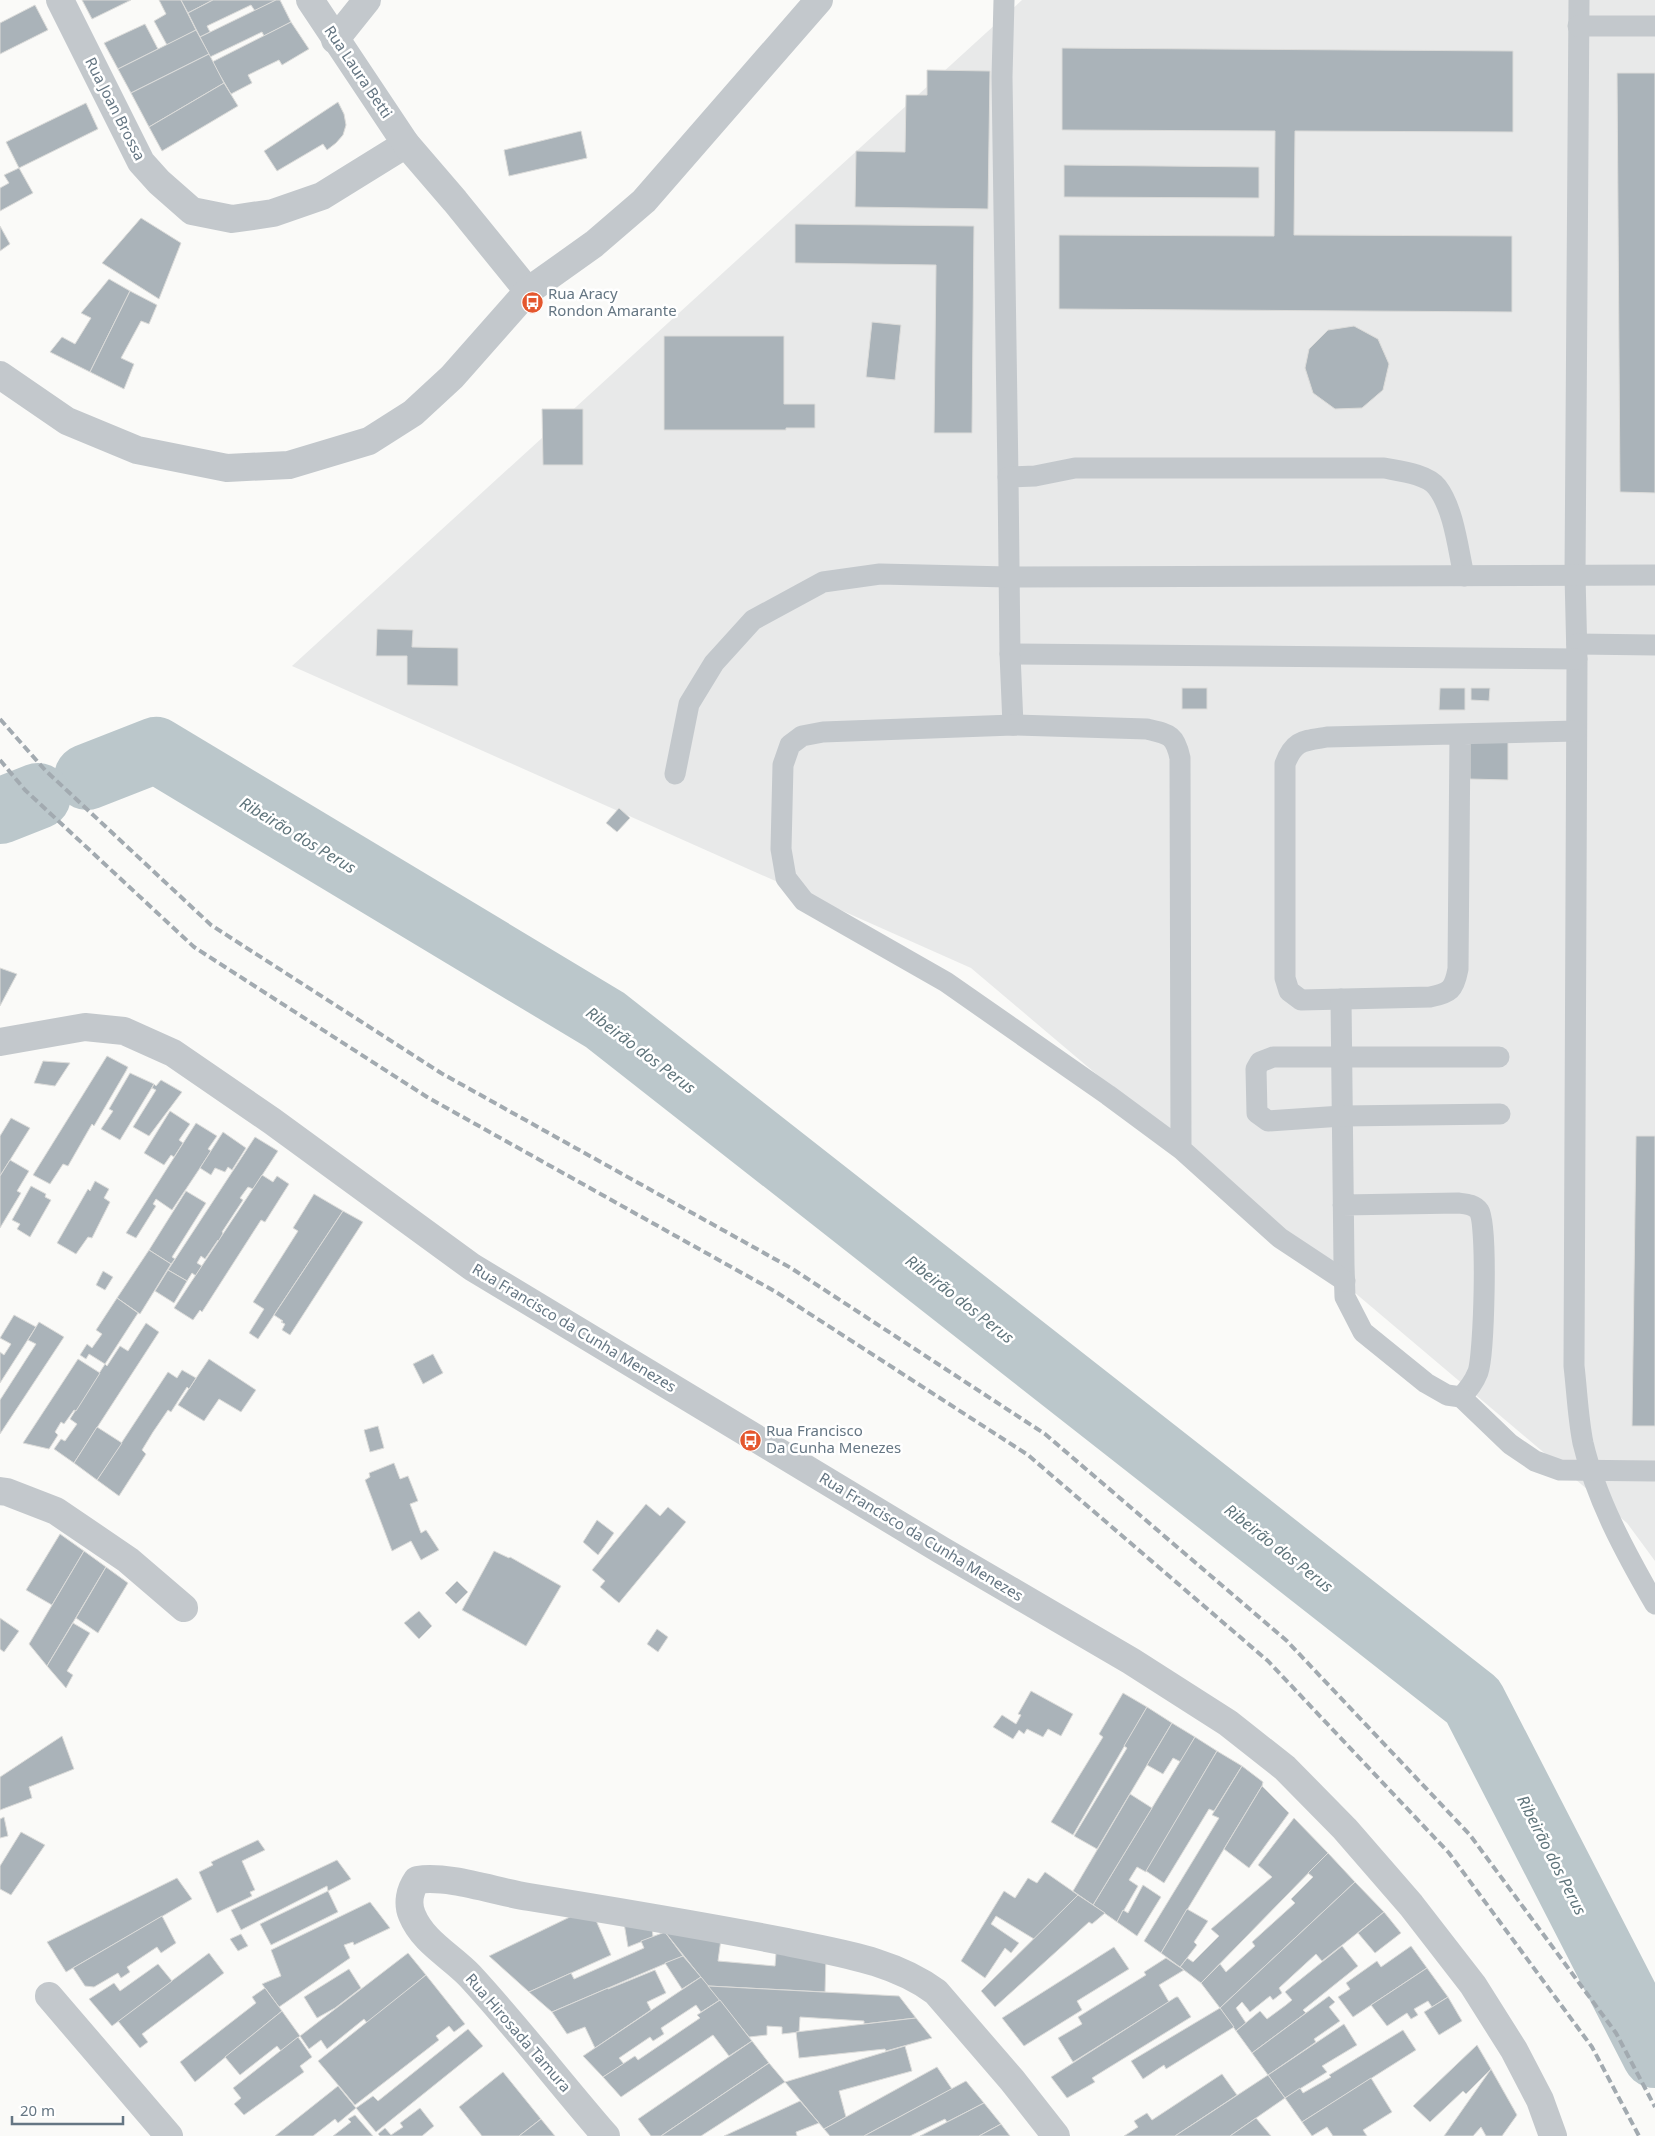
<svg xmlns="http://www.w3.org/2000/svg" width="1655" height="2136" font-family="'Noto Sans',sans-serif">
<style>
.built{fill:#e8e9e9}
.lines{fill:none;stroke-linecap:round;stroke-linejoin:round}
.river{stroke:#bbc7cb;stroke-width:66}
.building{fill:#aab3b9;stroke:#dcdcda}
.lane{stroke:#c3c8cc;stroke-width:21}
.street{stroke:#c3c8cc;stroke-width:28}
.rail{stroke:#a2aab0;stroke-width:4;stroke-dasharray:8 4;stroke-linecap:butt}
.labels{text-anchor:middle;stroke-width:5;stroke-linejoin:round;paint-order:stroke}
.street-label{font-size:15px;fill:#657683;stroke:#fff}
.poi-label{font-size:15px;fill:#657683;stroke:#fff;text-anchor:start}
.water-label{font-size:16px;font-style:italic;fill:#60757c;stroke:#fff}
</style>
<rect width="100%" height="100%" fill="#fafaf8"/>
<!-- built -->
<polygon class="built" points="1022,0 1655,0 1655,1561 1627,1523 971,968 292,666"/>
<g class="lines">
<!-- river -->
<g class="river">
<polyline points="87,777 156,750 605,1020 1473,1701 1655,2055"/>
<polyline points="0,811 38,796"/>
</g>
</g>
<!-- building -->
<g class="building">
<polygon points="82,0 131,0 92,19"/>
<polygon points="159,0 181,0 196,30 167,45 154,21 166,14"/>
<polygon points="181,0 213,0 188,13"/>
<polygon points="213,0 276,0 255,11 251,5 207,26 210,32 200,37 188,13"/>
<polygon points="276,0 280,0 291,22 264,36 262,32 210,57 200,37"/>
<polygon points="35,5 48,30 0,54 0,23"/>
<polygon points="291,22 309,49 282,65 279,60 248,75 252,83 231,94 212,62"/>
<polygon points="145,24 158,49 118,69 104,43"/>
<polygon points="196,30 209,54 131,93 118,69"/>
<polygon points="1062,48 1513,51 1513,132 1295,131 1294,235 1512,236 1512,312 1059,309 1059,235 1274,236 1275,131 1062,130"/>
<polygon points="209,54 224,83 149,127 131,93"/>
<polygon points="927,70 990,71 988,209 855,207 856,151 905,152 906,95 927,95"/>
<polygon points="1617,73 1655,73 1655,493 1620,492"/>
<polygon points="224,83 238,106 162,151 149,127"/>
<polygon points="338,102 344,114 346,125 343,135 336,143 327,150 323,144 277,171 264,151"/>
<polygon points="86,103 98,129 19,168 6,142"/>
<polygon points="581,131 587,158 509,176 504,150"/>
<polygon points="1064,165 1259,167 1259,198 1064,197"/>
<polygon points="19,168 33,193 0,211 0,188 9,183 4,175"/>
<polygon points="141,218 181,243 159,299 102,263"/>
<polygon points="795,224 974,226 972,433 934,433 936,265 795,263"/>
<polygon points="0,226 10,244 0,251"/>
<polygon points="109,279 130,291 90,372 50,352 62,337 75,344 91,318 81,313"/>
<polygon points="130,291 157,305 149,324 141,321 121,358 134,364 124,389 90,372"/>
<polygon points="872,322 901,325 895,380 866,377"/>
<polygon points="1354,326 1378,339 1389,364 1383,390 1362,408 1335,409 1313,393 1305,368 1309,349 1328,330"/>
<polygon points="664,336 784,336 784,404 815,404 815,428 786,428 786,430 664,430"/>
<polygon points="542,409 583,409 583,465 543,465"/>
<polygon points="377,629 413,630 412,647 458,648 458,686 407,685 407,656 376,656"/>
<rect x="1182" y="688" width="25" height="21"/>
<polygon points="1440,688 1465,688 1465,710 1439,710"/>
<polygon points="1471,688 1490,688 1489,701 1471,700"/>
<polygon points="1470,742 1508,742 1508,780 1470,779"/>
<polygon points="619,808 630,818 617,832 606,823"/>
<polygon points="0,968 17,974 0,1006"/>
<polygon points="107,1056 128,1067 126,1071 94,1126 92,1124 68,1166 63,1164 50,1184 33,1175"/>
<polygon points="43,1061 70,1063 55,1086 34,1083"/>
<polygon points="130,1073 154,1084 120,1140 101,1129 113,1111 109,1109"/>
<polygon points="161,1080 182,1092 149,1136 133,1127 156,1090 152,1088 154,1084 156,1086"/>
<polygon points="170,1111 190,1124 179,1140 183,1143 174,1157 171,1155 164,1165 144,1153"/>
<polygon points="11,1118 30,1128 0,1176 0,1136"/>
<polygon points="196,1123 217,1136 208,1149 211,1151 200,1168 172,1210 156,1199 153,1204 156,1206 136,1238 126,1233"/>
<polygon points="223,1132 246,1148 232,1170 228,1167 225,1172 215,1168 211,1175 200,1168"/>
<polygon points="1636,1136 1655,1136 1655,1426 1632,1426"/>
<polygon points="255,1137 278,1151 253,1189 248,1187 240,1198 243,1200 222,1232 223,1233 219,1241 218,1240 205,1259 201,1256 197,1263 202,1266 196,1276 192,1273 187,1281 168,1270"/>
<polygon points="10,1160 29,1171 17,1191 21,1193 0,1228 0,1176"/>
<polygon points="262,1175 273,1182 277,1176 289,1184 265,1222 261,1220 202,1312 200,1310 193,1320 174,1308"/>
<polygon points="95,1181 109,1189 104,1198 110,1202 92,1238 88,1237 76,1254 57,1243 88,1189 90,1191"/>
<polygon points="31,1186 46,1194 45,1197 51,1200 30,1237 17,1229 20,1224 12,1220"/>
<polygon points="186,1191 206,1203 172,1257 175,1259 171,1264 149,1250"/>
<polygon points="314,1194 343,1211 258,1339 249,1333 264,1309 253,1302 298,1231 293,1228"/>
<polygon points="343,1211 363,1222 290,1335 282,1330 285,1324 281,1322 283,1321 274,1315"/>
<polygon points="149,1250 171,1264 140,1314 117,1298"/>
<polygon points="168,1270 187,1281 174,1303 155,1291"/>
<polygon points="103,1271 113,1277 105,1290 96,1285"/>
<polygon points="117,1298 138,1313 105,1364 89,1354 86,1359 80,1355 87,1344 92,1348 102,1334 96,1330"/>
<polygon points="14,1315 36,1327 0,1383 0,1352 4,1355 11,1344 0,1338"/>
<polygon points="39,1322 64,1337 0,1434 0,1400 36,1344 28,1340"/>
<polygon points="146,1323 159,1332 74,1463 54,1449 61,1439 65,1441 77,1424 70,1419 105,1364 107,1366 120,1346 128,1351"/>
<polygon points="433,1354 443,1373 423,1384 413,1364"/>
<polygon points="78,1359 100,1373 76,1411 74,1410 64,1424 61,1422 55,1432 58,1435 49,1449 23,1443"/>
<polygon points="209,1359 256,1390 241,1412 219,1399 204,1421 178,1405"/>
<polygon points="182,1370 196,1378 189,1389 187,1387 171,1412 168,1410 153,1432 142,1450 146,1454 119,1496 97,1480 168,1372 177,1378"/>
<polygon points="378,1426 384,1448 370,1452 364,1430"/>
<polygon points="97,1427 122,1443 97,1480 74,1463"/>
<polygon points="394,1463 400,1479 408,1476 418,1501 410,1504 421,1533 426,1530 439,1550 421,1560 411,1541 392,1551 365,1480 370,1477 369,1473"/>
<polygon points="646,1504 660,1516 668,1507 686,1522 619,1603 600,1587 605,1581 592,1570"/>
<polygon points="597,1520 614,1533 598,1555 583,1542"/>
<polygon points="60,1534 84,1551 52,1605 26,1590"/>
<polygon points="84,1551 106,1567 47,1666 29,1644"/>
<polygon points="494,1551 509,1558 510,1557 561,1586 526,1646 462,1610"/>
<polygon points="106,1567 128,1583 98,1633 76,1618"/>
<polygon points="457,1581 468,1592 456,1604 445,1593"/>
<polygon points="419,1611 432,1626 419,1639 404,1623"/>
<polygon points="0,1618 19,1631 4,1652 0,1649"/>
<polygon points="73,1623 90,1633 67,1671 73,1675 66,1688 47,1666"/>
<polygon points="657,1629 668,1637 658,1652 647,1644"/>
<polygon points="1031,1691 1073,1714 1061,1736 1048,1729 1043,1737 1027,1729 1024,1734 1019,1730 1013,1739 993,1727 1002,1715 1016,1724 1021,1715 1018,1714"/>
<polygon points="1123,1693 1147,1707 1073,1835 1051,1822 1103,1737 1099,1734"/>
<polygon points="1147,1707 1172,1723 1097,1849 1074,1836 1127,1748 1124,1746"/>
<polygon points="1172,1723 1195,1737 1181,1762 1173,1758 1163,1774 1147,1765"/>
<polygon points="62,1736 74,1769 29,1787 32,1798 0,1810 0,1777"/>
<polygon points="1195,1737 1217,1751 1146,1872 1137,1867 1129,1880 1138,1886 1117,1922 1093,1905"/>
<polygon points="1217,1751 1242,1766 1214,1811 1209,1809 1164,1883 1146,1871"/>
<polygon points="1242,1766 1263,1782 1262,1786 1161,1953 1144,1941 1219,1818 1212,1815"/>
<polygon points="1262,1786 1289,1813 1249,1868 1224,1849"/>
<polygon points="1130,1794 1152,1808 1093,1905 1073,1891"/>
<polygon points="4,1817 8,1836 0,1838 0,1819"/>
<polygon points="1294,1818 1328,1853 1201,1983 1180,1967 1187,1958 1193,1962 1219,1936 1211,1929 1272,1877 1258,1865"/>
<polygon points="21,1832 45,1845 11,1895 0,1889 0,1866"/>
<polygon points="258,1840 265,1850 242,1861 255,1890 250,1892 252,1896 217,1913 199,1872 213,1865 211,1862"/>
<polygon points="1328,1853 1355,1882 1220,2008 1201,1983 1220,1964 1226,1972 1255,1946 1252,1942 1295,1903 1291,1899 1313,1877 1308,1873"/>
<polygon points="337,1860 351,1879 328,1891 327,1886 241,1930 231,1910"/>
<polygon points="1045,1872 1078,1895 1034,1939 996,1916 991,1924 1019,1943 1011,1953 1005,1948 985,1978 961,1961 1004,1891 1015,1898 1028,1878 1037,1883"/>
<polygon points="177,1878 192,1899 66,1972 47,1942"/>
<polygon points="1355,1882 1384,1912 1322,1961 1316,1954 1279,1988 1282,1993 1273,2000 1270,1996 1250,2012 1242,2002 1236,2008 1246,2023 1236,2031 1220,2008"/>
<polygon points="1143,1885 1161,1897 1137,1936 1117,1922 1123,1910 1128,1913"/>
<polygon points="328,1891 338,1912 271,1945 260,1924"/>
<polygon points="1078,1895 1105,1913 1092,1924 1089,1922 995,2007 981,1991"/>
<polygon points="370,1902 390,1928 354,1945 353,1942 344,1945 350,1958 279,2007 262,1984 281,1976 271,1950"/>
<polygon points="1187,1909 1208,1921 1194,1942 1197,1945 1180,1967 1161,1953"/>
<polygon points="1384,1912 1401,1933 1375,1953 1358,1933"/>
<polygon points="574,1915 595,1918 611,1955 529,1992 489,1956"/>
<polygon points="162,1916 176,1943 161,1953 157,1947 127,1967 130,1972 121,1978 118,1973 94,1987 85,1986 73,1968"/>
<polygon points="624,1923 652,1927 653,1937 628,1947"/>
<polygon points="665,1932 683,1956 552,2012 529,1992 571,1973 574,1979 644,1948 641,1941"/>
<polygon points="665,1932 721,1939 718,1961 775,1966 776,1953 826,1956 825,1992 708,1986"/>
<polygon points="241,1934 248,1946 238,1951 230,1939"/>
<polygon points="1342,1946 1358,1966 1303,2010 1306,2013 1252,2053 1236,2031 1260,2011 1267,2019 1286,2005 1292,2000 1285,1992 1286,1991"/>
<polygon points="1411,1946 1427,1968 1353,2017 1338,1997 1350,1989 1346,1983 1377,1961 1381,1967"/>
<polygon points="1114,1947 1129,1969 1077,2001 1082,2010 1024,2046 1002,2018"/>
<polygon points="209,1953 224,1973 142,2034 148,2042 140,2048 118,2021"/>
<polygon points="408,1953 426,1975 367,2023 364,2019 327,2049 321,2040 309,2049 300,2036"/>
<polygon points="683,1956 701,1977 682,1989 665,1963"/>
<polygon points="1166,1958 1184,1970 1159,1985 1169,2002 1073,2062 1058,2038 1082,2024 1078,2017 1146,1975 1144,1972"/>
<polygon points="158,1964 172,1981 112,2026 89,1999 114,1983 120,1991"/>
<polygon points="1427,1968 1448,1997 1432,2007 1428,2001 1414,2009 1418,2015 1411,2019 1407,2013 1387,2026 1371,2005"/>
<polygon points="349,1969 361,1988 335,2008 317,2018 304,1997"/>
<polygon points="655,1970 666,1993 647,2002 651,2010 595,2048 585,2027 567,2034 552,2012 608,1988 608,1989"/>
<polygon points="426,1975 465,2024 454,2032 449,2026 436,2036 439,2040 355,2105 318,2061"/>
<polygon points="701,1977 720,2000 701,2012 696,2005 661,2028 664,2034 653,2041 650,2037 619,2058 624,2064 603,2077 583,2056"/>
<polygon points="708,1986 899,1996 916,2018 864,2024 864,2021 800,2017 799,2032 782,2034 782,2027 767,2026 767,2035 749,2037"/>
<polygon points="265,1988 282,2011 195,2082 180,2062 256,2003 252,1997"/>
<polygon points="1329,1996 1335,2002 1329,2007 1340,2021 1314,2039 1316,2042 1268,2075 1252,2053"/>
<polygon points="1176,1997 1178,1997 1191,2017 1092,2078 1095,2082 1067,2098 1051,2077"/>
<polygon points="1448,1997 1462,2021 1439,2035 1424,2012"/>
<polygon points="720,2000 752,2041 729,2056 713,2035 621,2097 603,2077 635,2056 638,2060 700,2018 697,2015"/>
<polygon points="1220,2008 1234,2027 1166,2069 1164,2065 1143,2079 1131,2061"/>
<polygon points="282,2011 300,2036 281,2051 277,2046 240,2075 225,2057"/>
<polygon points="916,2018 932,2038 886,2051 885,2049 799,2058 796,2032"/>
<polygon points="1344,2024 1357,2045 1322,2066 1327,2072 1285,2098 1268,2075"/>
<polygon points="468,2029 483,2046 376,2132 356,2108 373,2096 378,2101"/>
<polygon points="1403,2030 1416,2050 1302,2122 1285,2098 1300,2088 1303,2093 1331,2077 1329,2075"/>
<polygon points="298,2037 312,2057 300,2066 304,2072 244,2115 234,2104 241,2098 233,2088"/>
<polygon points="752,2041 769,2063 661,2136 651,2136 638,2119"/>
<polygon points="1477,2045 1491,2069 1466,2094 1463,2091 1430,2122 1413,2106"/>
<polygon points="905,2046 912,2071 839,2091 846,2117 824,2129 785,2082"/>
<polygon points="769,2063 785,2082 701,2136 661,2136"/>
<polygon points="937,2067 952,2089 864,2136 830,2136 824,2129"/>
<polygon points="1491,2069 1517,2115 1502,2136 1486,2136 1481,2127 1473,2136 1444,2136"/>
<polygon points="503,2072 541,2119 519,2136 482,2136 459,2107"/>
<polygon points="1222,2074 1237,2095 1175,2136 1124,2136 1138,2127 1134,2121 1147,2113 1152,2120"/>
<polygon points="1268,2075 1285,2098 1230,2136 1175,2136"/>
<polygon points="1371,2078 1392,2112 1363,2130 1367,2136 1333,2136 1327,2127 1312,2136 1302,2122"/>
<polygon points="966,2081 984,2103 947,2122 945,2119 910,2136 864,2136"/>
<polygon points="338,2086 356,2108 338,2123 335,2119 313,2136 275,2136"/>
<polygon points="800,2101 819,2123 796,2132 797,2136 724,2136"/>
<polygon points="984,2103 1001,2124 979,2136 920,2136"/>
<polygon points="420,2108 434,2126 422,2136 380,2136 378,2134 385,2128 391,2135 403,2127 400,2123"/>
<polygon points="355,2115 373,2136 333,2136 351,2122 348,2119"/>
<polygon points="1256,2118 1271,2136 1230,2136"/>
<polygon points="541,2119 555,2136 519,2136"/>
<polygon points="1001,2124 1010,2136 979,2136"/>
</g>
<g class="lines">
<!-- lane -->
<g class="lane">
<polyline points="1004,0 1002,77 1008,477"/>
<path d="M1579,0l-4,575 2,84 -3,707c3,26 4,52 9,77 13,56 43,111 72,161"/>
<polyline points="1578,26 1655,26"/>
<polyline points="1577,644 1655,645"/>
<polyline points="1010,654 1577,659"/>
<path d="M1013,725l-3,-71 -2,-177 27,-1 40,-8h309c15,3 43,6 53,19 17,22 21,62 27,89"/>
<path d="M1460,734l-2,235c-4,21 -8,24 -28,28l-129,3 -12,-9 -4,-13v-214c9,-24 18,-23 42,-27l249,-6"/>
<polyline points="675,774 689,704 714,663 753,620 823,582 880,574 1008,577 1655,575"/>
<path d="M1341,999l3,266 1,32 18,35 63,51 21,12 14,2c7,-7 13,-15 17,-25 6,-18 10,-147 1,-161 -5,-7 -13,-7 -21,-8l-115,2"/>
<polyline points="1499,1057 1273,1057 1260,1062 1256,1069 1257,1113 1268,1121 1342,1116 1500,1114"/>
<path d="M1181,1149l-1,-391c-5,-24 -12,-24 -33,-29l-134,-4 -190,7 -21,4 -12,9 -7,20 -2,84 5,29 18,23 142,81 162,113 73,54 99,89 65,43"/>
<polyline points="1461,1397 1510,1444 1535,1461 1560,1470 1655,1471"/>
</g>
<!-- street -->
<g class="street">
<polyline points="60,0 141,162 159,182 192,211 232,219 273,213 322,196 406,144"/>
<polyline points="310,0 406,144 455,201 528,291"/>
<polyline points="335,40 367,0"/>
<polyline points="0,375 67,421 137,450 227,468 289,465 369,441 413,413 452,377 528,291 594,244 644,201 819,0"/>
<polyline points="0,1042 85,1027 124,1031 173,1053 272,1121 472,1267 941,1550 1131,1661 1228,1723 1285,1768 1345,1829 1411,1905 1473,1985 1514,2050 1540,2100 1553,2136"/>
<polyline points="0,1491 7,1492 56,1511 128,1560 184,1608"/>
<polyline points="49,1996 169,2136"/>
<path d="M606,2136c-46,-53 -89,-109 -136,-160 -19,-20 -47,-34 -58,-61 -5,-12 -2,-25 5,-35 33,-5 79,12 112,17 86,14 172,28 258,45 51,11 106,18 149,50l76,88 44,56"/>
</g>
<!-- rail -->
<g class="rail">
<polyline points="0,719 45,770 211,925 441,1073 791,1268 1045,1434 1287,1641 1470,1835 1616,2033 1655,2107"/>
<polyline points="0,760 25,790 194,947 427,1097 776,1292 1028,1455 1268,1661 1449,1853 1592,2047 1639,2136"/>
</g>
</g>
<!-- icons -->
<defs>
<symbol id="bus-disc" viewBox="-11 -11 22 22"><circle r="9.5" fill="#e4572e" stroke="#fff"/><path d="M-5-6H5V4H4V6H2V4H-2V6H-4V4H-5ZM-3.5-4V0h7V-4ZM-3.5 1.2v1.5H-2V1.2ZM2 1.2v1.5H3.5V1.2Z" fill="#fff"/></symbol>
</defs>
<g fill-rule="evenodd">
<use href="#bus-disc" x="520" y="290" width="25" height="25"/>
<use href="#bus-disc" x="738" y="1428" width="25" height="25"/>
</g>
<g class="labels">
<!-- street labels -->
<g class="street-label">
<text transform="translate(358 72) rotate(56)" y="5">Rua Laura Betti</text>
<text transform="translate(115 109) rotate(63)" y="5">Rua Joan Brossa</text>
<text transform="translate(574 1328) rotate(31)" y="5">Rua Francisco da Cunha Menezes</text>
<text transform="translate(921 1537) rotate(31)" y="5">Rua Francisco da Cunha Menezes</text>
<text transform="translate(518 2033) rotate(49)" y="5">Rua Hirosada Tamura</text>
</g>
<!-- poi labels -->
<g class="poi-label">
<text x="548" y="299">Rua Aracy<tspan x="548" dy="17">Rondon Amarante</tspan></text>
<text x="766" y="1436">Rua Francisco<tspan x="766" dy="17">Da Cunha Menezes</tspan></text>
</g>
<!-- water labels -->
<g class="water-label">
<text transform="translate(298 835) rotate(31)" y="6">Ribeirão dos Perus</text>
<text transform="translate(641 1050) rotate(37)" y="6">Ribeirão dos Perus</text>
<text transform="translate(960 1299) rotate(38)" y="6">Ribeirão dos Perus</text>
<text transform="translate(1279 1548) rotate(38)" y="6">Ribeirão dos Perus</text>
<text transform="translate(1552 1855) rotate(63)" y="6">Ribeirão dos Perus</text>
</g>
</g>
<!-- scale -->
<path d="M12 2116v8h111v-8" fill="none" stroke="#657683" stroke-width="2.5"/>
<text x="20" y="2116" font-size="15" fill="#657683" stroke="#ffffff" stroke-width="4" paint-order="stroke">20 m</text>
</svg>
